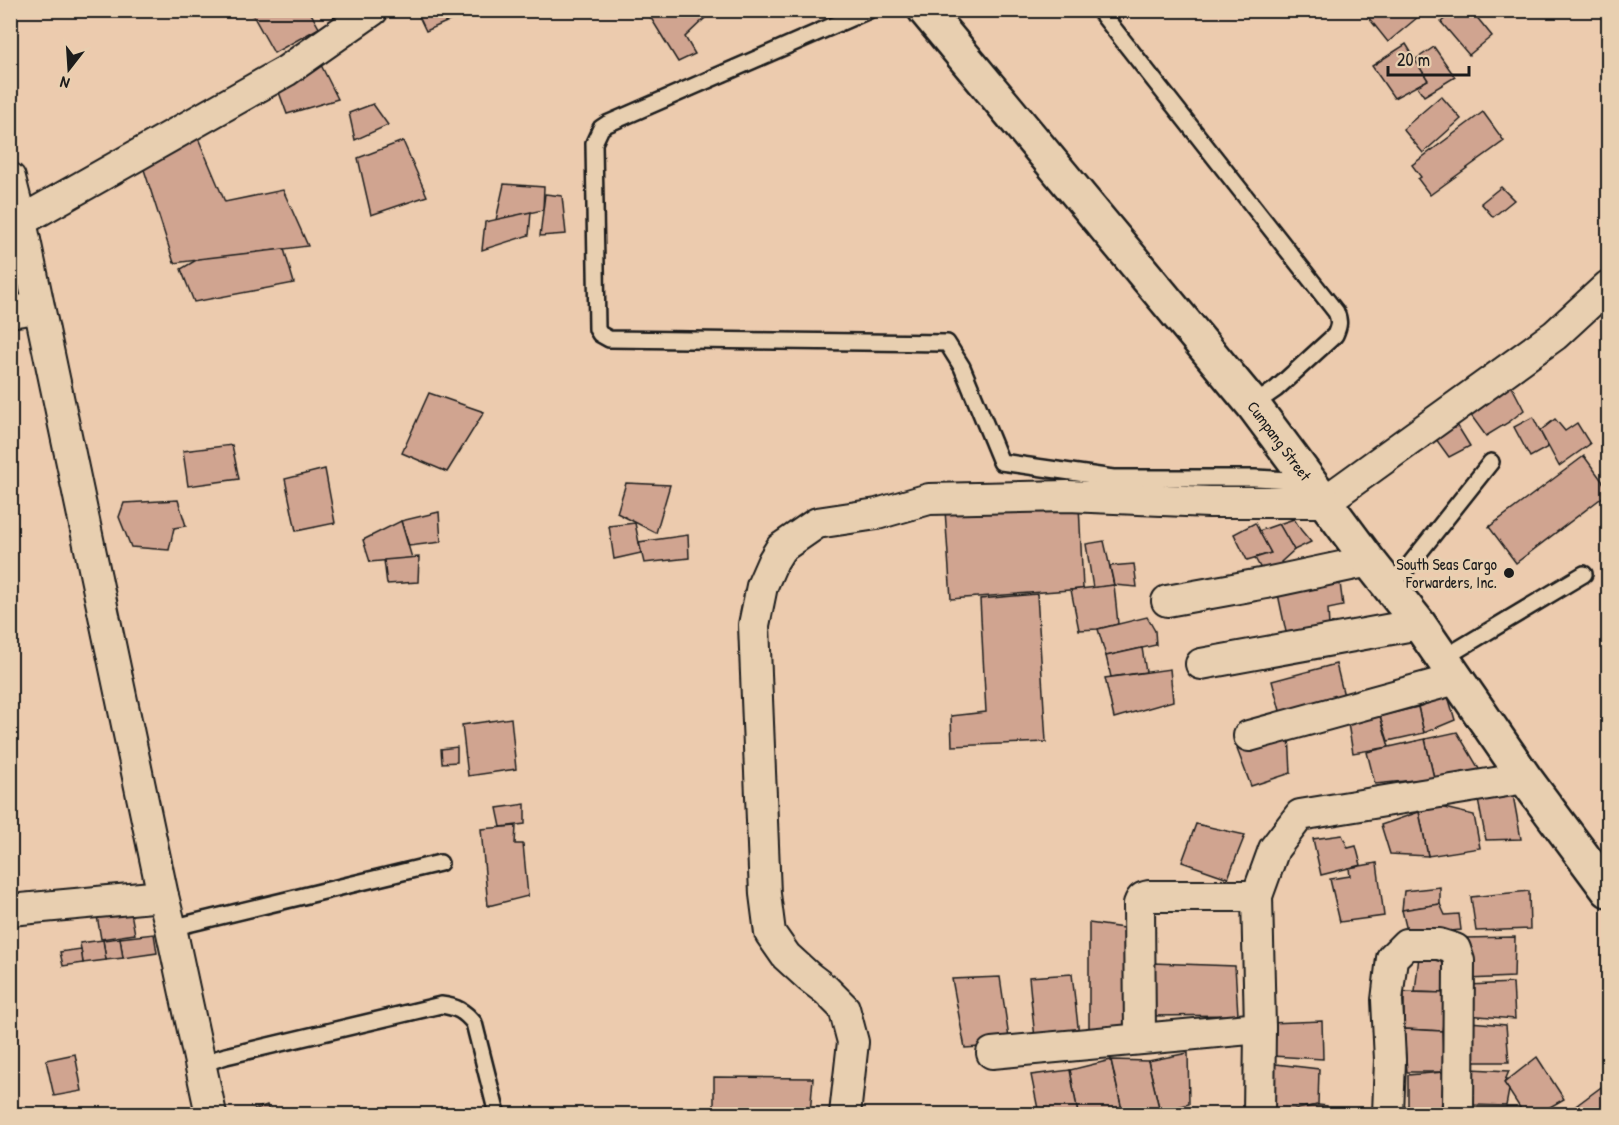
<svg xmlns="http://www.w3.org/2000/svg" width="1619" height="1125" font-family="'Patrick Hand',sans-serif">
<style>
.building{fill:#d0a490;stroke:#1c1c1c;stroke-width:1.5}
.lines{fill:none;stroke-linecap:round;stroke-linejoin:round}
.service-casing{stroke:#1c1c1c;stroke-width:20}
.minor-casing{stroke:#1c1c1c;stroke-width:34}
.tertiary-casing{stroke:#1c1c1c;stroke-width:38}
.service{stroke:#e8cfb0;stroke-width:15}
.minor{stroke:#e8cfb0;stroke-width:30}
.tertiary{stroke:#e8cfb0;stroke-width:33}
.poi-dot{fill:#1c1c1c;stroke:#e8cfb0;stroke-width:2}
.labels{text-anchor:middle;stroke-width:6;stroke-linejoin:round;paint-order:stroke}
.street-label{font-size:16px;fill:#1c1c1c;stroke:#e8cfb0}
.poi-label{font-size:16px;fill:#1c1c1c;stroke:#e8cfb0;text-anchor:end}
</style>
<rect width="100%" height="100%" fill="#eccbae"/>
<filter id="ink" filterUnits="userSpaceOnUse"><feTurbulence type="fractalNoise" baseFrequency=".0167" numOctaves="2"/><feDisplacementMap in="SourceGraphic" scale="12" xChannelSelector="R" yChannelSelector="G"/><feConvolveMatrix kernelMatrix="1 2 1 2 8 2 1 2 1" color-interpolation-filters="sRGB"/></filter>
<g filter="url(#ink)">
<!-- building -->
<g class="building">
<polygon points="250,10 309,10 319,28 274,53"/>
<polygon points="416,10 447,10 451,20 426,31"/>
<polygon points="646,10 702,10 706,17 685,37 695,54 678,62"/>
<polygon points="1366,10 1422,10 1424,12 1388,42 1364,12"/>
<polygon points="1455,10 1471,10 1492,36 1469,55 1441,22"/>
<polygon points="1406,44 1428,80 1394,98 1372,66"/>
<polygon points="1434,47 1455,77 1424,96 1417,86 1428,80 1415,60"/>
<polygon points="317,57 338,99 287,114 276,84"/>
<polygon points="1441,96 1461,119 1423,153 1403,129"/>
<polygon points="373,104 388,125 355,140 349,113"/>
<polygon points="1483,112 1504,141 1430,195 1418,179 1421,177 1412,165"/>
<polygon points="198,138 225,202 283,190 308,246 174,263 140,157"/>
<polygon points="403,141 427,196 371,215 358,158"/>
<polygon points="504,184 544,187 543,210 496,220"/>
<polygon points="1501,187 1514,200 1493,217 1481,203"/>
<polygon points="545,194 562,196 566,234 540,236"/>
<polygon points="531,212 529,235 482,250 485,222"/>
<polygon points="284,249 294,283 194,302 181,269 198,259"/>
<polygon points="1511,385 1524,410 1509,422 1486,436 1470,414"/>
<polygon points="429,393 484,412 447,472 402,453"/>
<polygon points="1533,417 1548,447 1530,457 1514,427"/>
<polygon points="1555,419 1565,431 1577,423 1590,444 1559,466 1540,431"/>
<polygon points="1454,420 1470,446 1449,457 1433,435"/>
<polygon points="232,445 239,479 188,486 183,451"/>
<polygon points="1584,456 1608,489 1608,493 1516,563 1489,527"/>
<polygon points="325,469 335,523 296,531 285,479"/>
<polygon points="626,483 670,485 656,533 617,513"/>
<polygon points="178,500 186,526 174,528 169,550 131,547 119,517 124,503"/>
<polygon points="1079,505 1083,589 951,599 945,510"/>
<polygon points="439,512 441,542 409,546 401,521"/>
<polygon points="1294,519 1301,530 1311,542 1294,550 1279,524"/>
<polygon points="401,521 412,558 370,562 363,540"/>
<polygon points="635,523 641,553 614,559 609,526"/>
<polygon points="1255,523 1271,553 1247,560 1234,534"/>
<polygon points="1279,524 1294,550 1281,562 1285,572 1266,578 1255,558 1271,553 1259,531"/>
<polygon points="688,535 689,558 644,563 639,542"/>
<polygon points="1104,541 1114,585 1093,588 1086,544"/>
<polygon points="419,557 418,582 387,584 384,560"/>
<polygon points="1134,564 1137,587 1114,585 1110,566"/>
<polygon points="1340,583 1343,606 1328,609 1329,626 1286,632 1278,594"/>
<polygon points="1114,585 1118,624 1098,629 1079,630 1071,590"/>
<polygon points="1037,594 1046,742 952,746 951,716 986,712 980,599"/>
<polygon points="1147,617 1155,631 1156,645 1106,656 1098,629"/>
<polygon points="1142,648 1146,672 1111,677 1106,656"/>
<polygon points="1336,664 1346,704 1282,718 1272,681"/>
<polygon points="1170,669 1173,701 1114,718 1105,678"/>
<polygon points="1448,696 1455,720 1424,733 1418,707"/>
<polygon points="1418,707 1424,733 1388,741 1380,716"/>
<polygon points="1380,716 1389,747 1353,753 1347,718"/>
<polygon points="511,718 516,769 468,776 462,725"/>
<polygon points="1457,732 1482,774 1434,778 1425,739"/>
<polygon points="1289,733 1291,773 1251,786 1237,749"/>
<polygon points="1425,739 1434,778 1375,784 1367,752"/>
<polygon points="457,747 457,762 442,763 441,749"/>
<polygon points="1513,795 1521,839 1486,840 1478,800"/>
<polygon points="525,804 525,824 501,827 497,808"/>
<polygon points="1440,807 1474,815 1480,848 1428,856 1419,812"/>
<polygon points="1419,812 1428,856 1390,854 1381,825"/>
<polygon points="1196,824 1245,835 1228,878 1182,862"/>
<polygon points="516,826 515,844 523,844 528,896 488,906 481,829"/>
<polygon points="1342,835 1348,848 1356,846 1361,865 1321,875 1313,839"/>
<polygon points="1377,863 1384,916 1340,922 1330,879 1350,876 1349,868"/>
<polygon points="1440,887 1440,904 1402,910 1404,891"/>
<polygon points="1529,891 1530,929 1476,931 1471,897"/>
<polygon points="129,902 135,934 101,939 96,910"/>
<polygon points="1440,904 1445,915 1459,914 1461,930 1408,935 1402,910"/>
<polygon points="1089,923 1130,929 1125,1029 1089,1032"/>
<polygon points="154,934 157,953 123,958 120,938"/>
<polygon points="1515,937 1514,977 1467,979 1465,938"/>
<polygon points="120,938 123,958 106,960 103,940"/>
<polygon points="103,940 106,960 83,963 80,943"/>
<polygon points="81,949 83,963 63,966 60,952"/>
<polygon points="1419,956 1452,956 1447,993 1415,992"/>
<polygon points="1152,963 1235,966 1238,1015 1150,1016"/>
<polygon points="1072,974 1079,1035 1035,1039 1029,977"/>
<polygon points="1000,977 1010,1045 965,1048 952,979"/>
<polygon points="1513,983 1515,1019 1467,1015 1468,985"/>
<polygon points="1404,992 1447,993 1442,1031 1404,1029"/>
<polygon points="1322,1021 1323,1059 1272,1056 1270,1023"/>
<polygon points="1469,1022 1506,1025 1509,1062 1469,1062"/>
<polygon points="1404,1029 1442,1031 1444,1072 1407,1072"/>
<polygon points="1188,1053 1189,1104 1160,1112 1148,1061"/>
<polygon points="75,1054 82,1091 54,1096 46,1060"/>
<polygon points="1537,1057 1564,1099 1538,1114 1524,1114 1504,1083"/>
<polygon points="1111,1060 1123,1114 1078,1114 1070,1070"/>
<polygon points="1111,1060 1148,1061 1160,1112 1123,1114"/>
<polygon points="1267,1063 1319,1069 1318,1105 1287,1111 1268,1107"/>
<polygon points="1471,1069 1509,1071 1504,1083 1509,1090 1506,1106 1472,1105"/>
<polygon points="1070,1070 1078,1114 1039,1114 1031,1075"/>
<polygon points="1444,1072 1441,1112 1408,1110 1408,1075"/>
<polygon points="714,1077 813,1078 810,1114 714,1112"/>
<polygon points="1608,1082 1608,1114 1580,1114 1573,1108"/>
<polygon points="267,1105 270,1114 242,1114"/>
<polygon points="1318,1105 1327,1106 1326,1114 1269,1114 1268,1107 1287,1111"/>
</g>
<g class="lines">
<defs>
<g id="service">
<polyline points="869,10 607,124 601,128 594,143 597,329 600,334 609,339 947,343 962,367 1001,462 1113,478 1255,478 1309,481"/>
<path d="M1099,10l237,302c4,9 3,14 -1,23l-59,54 -23,16"/>
<polyline points="1388,585 1403,573 1491,462"/>
<polyline points="1442,659 1584,574"/>
<polyline points="171,928 440,863"/>
<path d="M201,1064l25,-8 215,-51c16,2 23,6 33,18l23,91"/>
</g>
<g id="minor">
<polyline points="10,178 21,221 163,896 171,928 211,1114"/>
<polyline points="21,221 286,71 373,10"/>
<polyline points="10,312 38,308"/>
<polyline points="1167,601 1266,583 1369,561"/>
<polyline points="1201,664 1419,624"/>
<polyline points="1249,736 1456,679"/>
<polyline points="10,910 163,896"/>
<path d="M1140,1038l-1,-134c2,-6 4,-7 10,-8h108"/>
<polyline points="992,1053 1260,1028"/>
<polyline points="845,1114 853,1042 844,1008 826,990 809,977 786,956 770,933 765,894 754,625 762,586 773,561 781,548 817,523 877,514 929,499 1068,496 1209,502 1324,502 1555,335 1608,286"/>
<polyline points="1259,1114 1260,1028 1257,896 1274,849 1300,815 1525,778"/>
<polyline points="1388,1114 1390,1060 1387,1000 1392,958 1406,944 1439,944 1455,949 1459,961 1458,1114"/>
</g>
<g id="tertiary">
<path id="s1" d="M925,10l328,395 116,156 50,63 106,154 83,112"/>
</g>
</defs>
<!-- service casing -->
<use href="#service" class="service-casing"/>
<!-- minor casing -->
<use href="#minor" class="minor-casing"/>
<!-- tertiary casing -->
<use href="#tertiary" class="tertiary-casing"/>
<!-- service -->
<use href="#service" class="service"/>
<!-- minor -->
<use href="#minor" class="minor"/>
<!-- tertiary -->
<use href="#tertiary" class="tertiary"/>
</g>
</g>
<!-- markers -->
<circle class="poi-dot" cx="1509" cy="573" r="6"/>
<g class="labels">
<!-- street labels -->
<g class="street-label">
<text dy="6" stroke="none"><textPath href="#s1" startOffset="558">Cumpang Street</textPath></text>
</g>
<!-- poi labels -->
<g class="poi-label">
<text x="1497" y="570">South Seas Cargo<tspan x="1497" dy="18">Forwarders, Inc.</tspan></text>
</g>
</g>
<!-- margin -->
<rect width="1619" height="1125" fill="none" stroke="#e8cfb0" stroke-width="36"/>
<rect x="18" y="18" width="1583" height="1089" fill="none" stroke="#1c1c1c" stroke-width="2" filter="url(#ink)"/>
<!-- north arrow -->
<g transform="translate(69 69) rotate(197)" stroke="#e8cfb0" stroke-width="4.5" paint-order="stroke">
<path d="M0-4.5L10 22L0 15L-10 22Z" fill="#1c1c1c"/>
<text y="-9" font-size="16" font-weight="bold" text-anchor="middle" fill="#1c1c1c">N</text>
</g>
<!-- scale -->
<path d="M1388 66v9h81v-9" fill="none" stroke="#1c1c1c" stroke-width="3"/>
<text x="1397" y="66" font-size="18" fill="#1c1c1c" stroke="#e8cfb0" stroke-width="4.5" paint-order="stroke">20 m</text>
</svg>
